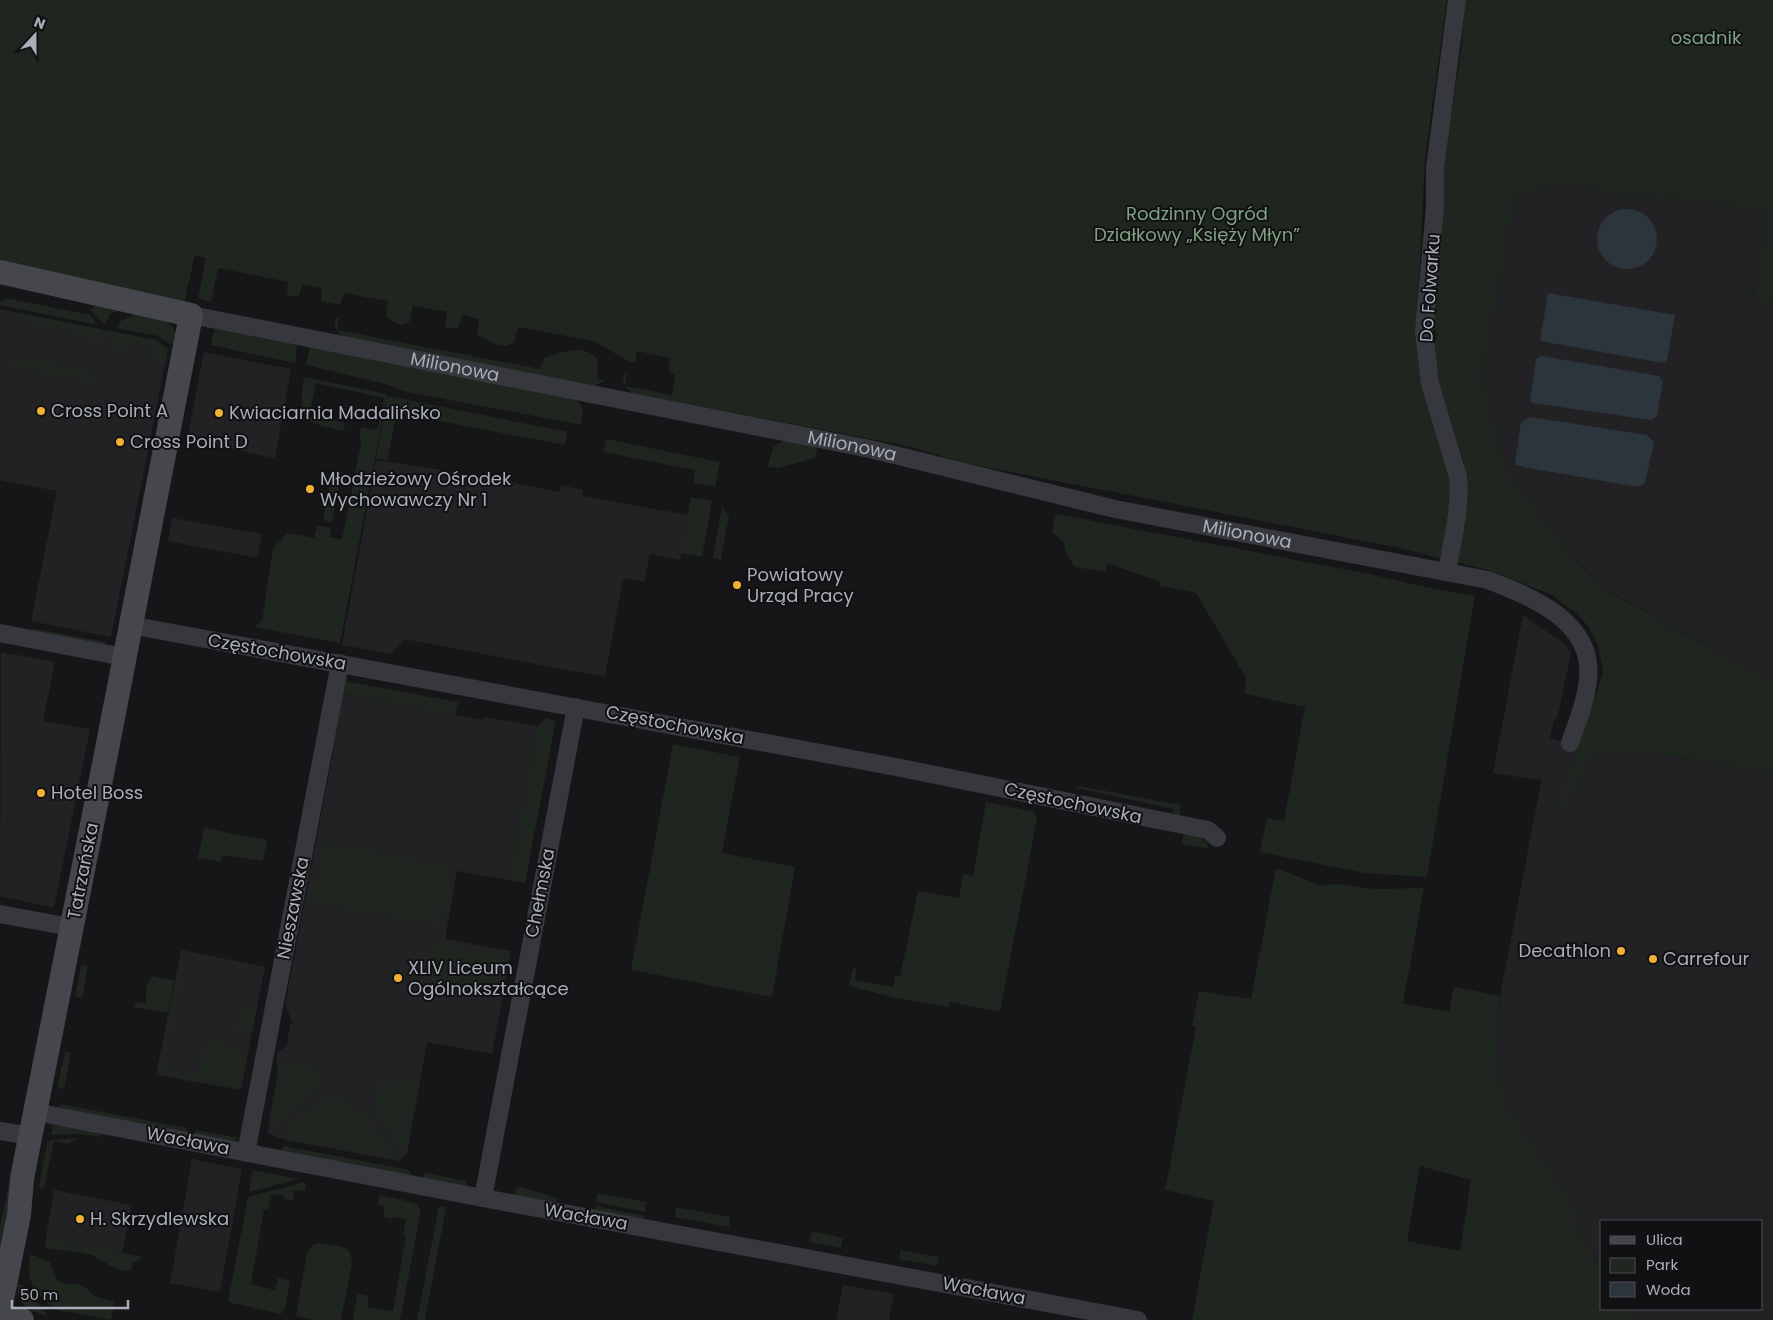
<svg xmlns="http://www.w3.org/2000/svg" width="1773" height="1320" font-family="Poppins,sans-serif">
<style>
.built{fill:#222225}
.green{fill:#1e261f;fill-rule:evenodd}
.water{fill:#2c353c}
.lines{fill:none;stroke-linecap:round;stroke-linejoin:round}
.street{stroke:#37383d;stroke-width:18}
.secondary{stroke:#45474d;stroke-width:24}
.poi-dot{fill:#f2b134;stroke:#111113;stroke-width:2}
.labels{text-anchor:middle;stroke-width:4;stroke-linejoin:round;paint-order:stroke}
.park-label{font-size:18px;fill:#7fa381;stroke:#111113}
.street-label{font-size:18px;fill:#a8adb8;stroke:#111113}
.poi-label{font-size:18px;fill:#a8adb8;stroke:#111113;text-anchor:start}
</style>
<rect width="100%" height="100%" fill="#161618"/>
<!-- built -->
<g class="built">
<polygon points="1566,183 1631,197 1688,199 1768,212 1752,300 1773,304 1773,680 1768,680 1598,585 1517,489 1505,466 1482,377 1517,192 1543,190"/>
<polygon points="0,309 156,340 168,349 111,637 31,621 57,491 0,480"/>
<polygon points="204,352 291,369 275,458 187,440"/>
<polygon points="376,460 463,473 560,492 561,485 583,490 582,496 688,515 680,560 650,554 644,582 623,578 605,677 404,639 391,654 342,645"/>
<polygon points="172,518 262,534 257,558 168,541"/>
<polygon points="1523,615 1566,645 1571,653 1557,719 1554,719 1550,738 1593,751 1672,756 1773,773 1773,1320 1634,1320 1627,1309 1762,1309 1762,1221 1602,1221 1602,1270 1570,1221 1580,1215 1511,1110 1499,1079 1496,1049 1500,996 1542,777 1540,780 1493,773"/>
<polygon points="1,652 55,662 43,721 90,729 54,908 0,896"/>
<polygon points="344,694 483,720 484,717 537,726 509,880 457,871 445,939 511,951 492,1054 427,1042 407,1155 398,1161 285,1140 267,1133 278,1069 276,1054 287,1045 290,1024 293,1024 285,1005"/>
<polygon points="181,950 265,967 241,1090 156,1075"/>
<polygon points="192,1159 242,1169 220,1292 170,1283"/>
<polygon points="54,1190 132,1205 122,1253 46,1237"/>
<polygon points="843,1285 894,1294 889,1320 836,1320"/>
</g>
<!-- green -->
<g class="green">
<path d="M0,0h1447l-22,158 -8,168 48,153 -3,-22 -21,-68 -8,-42 5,-13 -8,-9 8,-126 24,-156 3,-43h308v304l-21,-3 16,-89 -80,-13 -57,-2 -65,-14 -23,7 -26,2 -35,185 23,89 12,22 71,86 10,11 13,8 157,87h5v93l-100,-17 -80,-5 -35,72 -2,12 -3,-1 6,-30 44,-131 -5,-28 -10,-19 -12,-13 -24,-18 -60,-24 -97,-24 -435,-85 -48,-15 -280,-54c-8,-6 -11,-10 -7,-20h2l-2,13 47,9 3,-19 -7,-7 2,-11 -33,-7 -2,11 -3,1 -39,-22 -75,-14 -4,15c-12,9 -26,-1 -37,-8l2,-15 -17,-4 -4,14 -13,-2 2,-15 -34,-6 -3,15 -6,4 -7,-1 -11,-8 2,-15 -44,-8 -4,12 -19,-4 1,-13 -20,-3 -3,12 -12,-2 1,-13 -70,-14 -7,34 -13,-3 8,-41 -11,-3 -11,48 -184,-43z"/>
<polygon points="6,298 90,315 97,325 0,305 0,302"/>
<polygon points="96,305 120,310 110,314 105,325 90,310"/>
<polygon points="20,313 105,330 102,340 95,347 89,347 91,335 18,321"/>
<path d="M138,314c22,5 39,4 39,31l-9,-2 -10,-7 -42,-8 6,-8z"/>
<path d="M339,317l-2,13 203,39 4,-11c17,-5 41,-16 54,2l-1,19 8,1 -9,6 -254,-50 -7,-8v-9z"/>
<polygon points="214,329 297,345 295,363 211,345"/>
<path d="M115,332l41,8 12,9 -2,13 -13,-3 1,-11 -28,-6 -2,12c-12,-4 -11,-12 -9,-22z"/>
<path d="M310,347l266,53c9,7 7,15 5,25l-178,-34 -14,-6 -83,-20z"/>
<polygon points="12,356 96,373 94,383 10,366"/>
<path d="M304,377l83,17 -47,249 -86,-16 8,-6 11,-72 14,-16 27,5 3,-13 14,3 -2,9 13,3 19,-97 -1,-5 1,-11 16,3 7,-32 -68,-15 -7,33 36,7 -1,8c-42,-9 -46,-9 -40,-54z"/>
<polygon points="387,396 567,432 565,445 397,413 387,460 376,458"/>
<polygon points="606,439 720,462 715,487 693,483 695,470 603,452"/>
<polygon points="785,440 815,446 817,448 815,458 778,468 768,467 773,447"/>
<polygon points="333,470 342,472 332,522 323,520"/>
<polygon points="691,497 712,501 702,557 681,553"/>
<polygon points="722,507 729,515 721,560 713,558"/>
<polygon points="1056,514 1370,574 1421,586 1475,596 1427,877 1364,873 1260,852 1267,818 1284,821 1305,707 1245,694 1246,678 1196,593 1160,586 1160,582 1107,563 1105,572 1075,567 1066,553 1064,543 1052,532"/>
<polygon points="30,628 106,642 105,646 35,633"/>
<polygon points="344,681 458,702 455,715 345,694 333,752 330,752"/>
<polygon points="546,718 555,721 555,725 525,883 509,880 537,726"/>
<polygon points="673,744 740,757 722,853 795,867 772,997 631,970"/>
<polygon points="1078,786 1181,805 1179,816 1172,814 1173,809 1077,788"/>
<polygon points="986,802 1034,812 1037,819 1000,1012 950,1002 949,1007 896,998 849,986 853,968 856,969 855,980 893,987 895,976 900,976 918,891 959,898 963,874 973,876"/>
<polygon points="204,828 267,840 263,861 223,855 221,862 198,858"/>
<path d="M1187,833c11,2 19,4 22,16l-27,-5 1,-8z"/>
<polygon points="323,843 451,866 441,925 311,902"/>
<path d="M1276,868l46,18 13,-2 40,5 49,-1 -21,115 46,9 5,-25 46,9 -4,53 3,30 12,31 69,105 -9,7 31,48v39h25l8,11h-443l22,-119 -49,-11 31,-163 -4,-1 7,-35 52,8zM1420,1166l51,14 -11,71 -53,-10z"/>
<polygon points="434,942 507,956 499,999 426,985"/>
<polygon points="81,965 88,966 82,998 75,997"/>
<polygon points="177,973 182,974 165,1069 199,1075 205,1039 225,1044 225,1048 247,1052 240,1089 159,1073"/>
<polygon points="152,976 174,980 168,1013 134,1007 137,1002 144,1003 146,1001 146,986"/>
<polygon points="239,1006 255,1009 250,1037 239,1034 235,1027"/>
<polygon points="65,1052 71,1053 64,1089 57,1088"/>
<polygon points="280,1062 324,1070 325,1072 316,1091 269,1131"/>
<polygon points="407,1079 418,1081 405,1155 373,1109 375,1109 379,1081 406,1085"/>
<polygon points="332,1097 347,1100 363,1116 366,1115 398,1159 286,1139 289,1126 293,1122 319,1100"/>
<polygon points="60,1104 187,1128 186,1135 58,1111"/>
<polygon points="53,1125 100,1132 102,1137 82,1134 51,1135"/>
<polygon points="196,1130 239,1138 228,1143 195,1137"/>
<polygon points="79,1138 68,1144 54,1141 44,1188 39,1187 47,1143 51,1140"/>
<polygon points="285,1146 409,1170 411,1177 281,1152 282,1149"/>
<polygon points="19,1152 0,1254 0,1227 15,1153"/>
<polygon points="253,1170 298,1179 249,1192"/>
<polygon points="425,1173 467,1181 466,1186 421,1179"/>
<polygon points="301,1183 306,1183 305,1191 294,1190 293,1201 284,1199 284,1196 271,1194 268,1209 264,1209 251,1284 275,1290 278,1278 290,1281 285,1308 281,1314 228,1302 248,1197"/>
<polygon points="520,1187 557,1198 556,1205 514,1196 517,1188"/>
<polygon points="597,1193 646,1202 645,1212 596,1202"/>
<polygon points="379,1195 416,1203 421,1210 400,1320 353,1320 357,1296 359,1294 369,1296 367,1307 393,1311 406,1236 403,1235 406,1219 393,1217 392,1219 383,1217 385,1206 378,1205"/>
<polygon points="439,1206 446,1207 425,1320 417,1320"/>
<polygon points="596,1206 645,1216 644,1221 595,1212"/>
<polygon points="676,1207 730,1217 729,1227 675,1217"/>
<polygon points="812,1231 843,1238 841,1248 809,1242"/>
<path d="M46,1237l9,2 88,18 -10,6 -2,7c-15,4 -25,-9 -39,-15 -14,-5 -32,-4 -47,-7z"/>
<path d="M315,1244c7,-1 29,1 34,7 2,3 3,9 3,12l-11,57h-26l-19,-4 11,-63 3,-5z"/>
<polygon points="901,1250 939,1257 937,1266 899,1259"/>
<path d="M30,1256h6l14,6 6,17 8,5h14l10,5 6,7 20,6 -3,18 -52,-10c-11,-5 -27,-21 -29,-33 -2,-7 -1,-14 0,-21z"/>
<path d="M18,1283l8,5 22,28c-18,-4 -34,-12 -30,-33z"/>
</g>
<!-- water -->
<g class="water">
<circle cx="1627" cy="239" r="30"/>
<polygon points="1548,293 1675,315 1667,360 1663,363 1540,341"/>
<polygon points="1541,356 1659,376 1663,381 1657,416 1651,420 1532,403 1530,400 1536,359"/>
<polygon points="1530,417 1647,435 1654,442 1645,483 1638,487 1523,467 1515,464 1521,422"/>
</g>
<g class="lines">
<!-- street -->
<g class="street">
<path id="s1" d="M191,315l679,134 245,60 373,71c44,17 107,42 100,100 -2,21 -11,43 -18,63"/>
<path d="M1447,572c5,-31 14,-63 11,-95l-28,-94 -6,-51 11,-125v-39l22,-168"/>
<polyline points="130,625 896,767 1208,830 1217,838"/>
<polyline points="0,633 124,657"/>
<polyline points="0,914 71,927"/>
<polyline points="35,1112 483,1198 1138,1320"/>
<polyline points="0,1131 30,1136"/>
<polyline points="246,1153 340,663"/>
<polyline points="483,1198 576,707"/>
</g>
<!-- secondary -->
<g class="secondary">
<polyline points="0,272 191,315 105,759 27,1153 22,1179 19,1215 0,1309"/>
<polyline points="0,1316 22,1320"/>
</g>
</g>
<!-- markers -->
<g class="poi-dot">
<circle cx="41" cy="411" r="5"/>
<circle cx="219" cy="413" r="5"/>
<circle cx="120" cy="442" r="5"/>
<circle cx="310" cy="489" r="5"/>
<circle cx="737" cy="585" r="5"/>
<circle cx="41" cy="793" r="5"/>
<circle cx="1621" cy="951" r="5"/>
<circle cx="1653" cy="959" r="5"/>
<circle cx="398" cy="978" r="5"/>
<circle cx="80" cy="1219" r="5"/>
</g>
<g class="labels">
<!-- park labels -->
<g class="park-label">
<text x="1706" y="44">osadnik</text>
<text x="1197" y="220">Rodzinny Ogród<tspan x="1197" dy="21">Działkowy „Księży Młyn”</tspan></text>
</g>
<!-- street labels -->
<g class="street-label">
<text transform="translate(1430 288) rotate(-86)" y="6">Do Folwarku</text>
<text dy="6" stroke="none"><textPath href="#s1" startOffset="269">Milionowa</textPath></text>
<text dy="6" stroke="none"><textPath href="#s1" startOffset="674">Milionowa</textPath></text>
<text dy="6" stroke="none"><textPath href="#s1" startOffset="1079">Milionowa</textPath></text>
<text transform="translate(277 652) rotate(10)" y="6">Częstochowska</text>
<text transform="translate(675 725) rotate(11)" y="6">Częstochowska</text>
<text transform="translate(1073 803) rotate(12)" y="6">Częstochowska</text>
<text transform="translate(83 871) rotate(-79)" y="6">Tatrzańska</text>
<text transform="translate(540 893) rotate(-79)" y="6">Chełmska</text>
<text transform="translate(293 908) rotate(-79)" y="6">Nieszawska</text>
<text transform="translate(188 1141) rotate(11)" y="6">Wacława</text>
<text transform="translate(586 1217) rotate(10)" y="6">Wacława</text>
<text transform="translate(984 1291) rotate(11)" y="6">Wacława</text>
</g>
<!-- poi labels -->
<g class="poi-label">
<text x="51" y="417">Cross Point A</text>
<text x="229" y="419">Kwiaciarnia Madalińsko</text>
<text x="130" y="448">Cross Point D</text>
<text x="320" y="485">Młodzieżowy Ośrodek<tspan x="320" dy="21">Wychowawczy Nr 1</tspan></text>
<text x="747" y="581">Powiatowy<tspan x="747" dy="21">Urząd Pracy</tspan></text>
<text x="51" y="799">Hotel Boss</text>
<text x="1611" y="957" text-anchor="end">Decathlon</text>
<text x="1663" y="965">Carrefour</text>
<text x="408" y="974">XLIV Liceum<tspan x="408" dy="21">Ogólnokształcące</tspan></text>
<text x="90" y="1225">H. Skrzydlewska</text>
</g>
</g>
<!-- legend -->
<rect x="1600" y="1220" width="162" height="90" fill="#111113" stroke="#4d4f55"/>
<rect x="1610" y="1236" width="25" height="8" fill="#45474d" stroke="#4d4f55"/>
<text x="1646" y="1245" font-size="15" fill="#a8adb8">Ulica</text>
<rect x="1610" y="1258" width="25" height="15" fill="#1e261f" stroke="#4d4f55"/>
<text x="1646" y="1270" font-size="15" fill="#a8adb8">Park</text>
<rect x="1610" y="1282" width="25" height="15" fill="#2c353c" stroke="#4d4f55"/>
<text x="1646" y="1295" font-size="15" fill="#a8adb8">Woda</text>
<!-- north arrow -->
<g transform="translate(35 35) rotate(21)" stroke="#111113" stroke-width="4" paint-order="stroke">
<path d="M0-4L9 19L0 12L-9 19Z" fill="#a8adb8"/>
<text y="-8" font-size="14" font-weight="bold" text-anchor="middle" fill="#a8adb8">N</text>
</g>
<!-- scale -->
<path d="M12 1300v8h116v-8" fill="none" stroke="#a8adb8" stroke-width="2.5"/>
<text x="20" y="1300" font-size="15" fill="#a8adb8" stroke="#111113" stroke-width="4" paint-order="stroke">50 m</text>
</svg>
